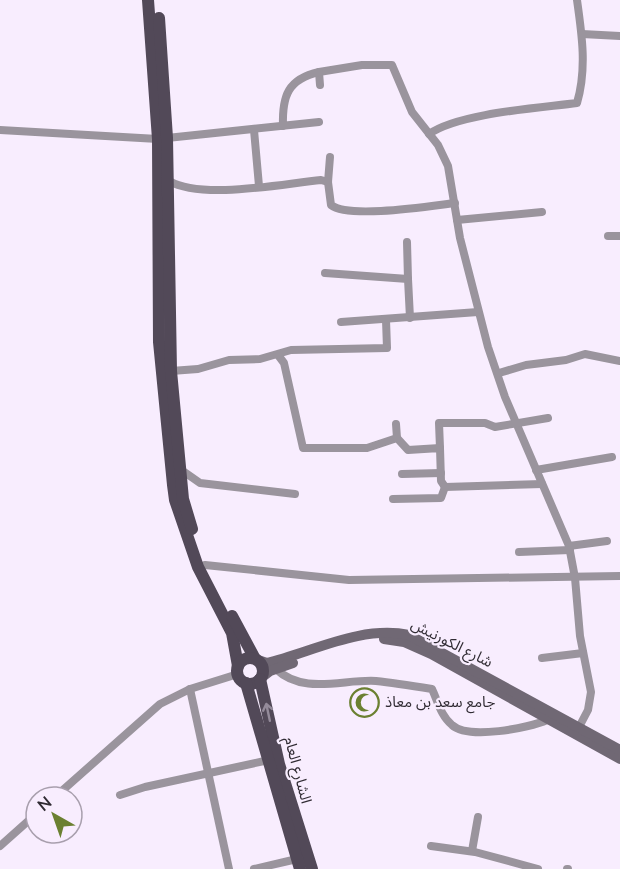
<svg xmlns="http://www.w3.org/2000/svg" width="620" height="869" font-family="Lato,'Noto Sans Arabic',sans-serif">
<style>
.lines{fill:none;stroke-linecap:round;stroke-linejoin:round}
.minor{stroke:#9a949d;stroke-width:8}
.secondary{stroke:#706874;stroke-width:10}
.primary{stroke:#524958;stroke-width:12}
.oneway{stroke:#948b9a}
.labels{text-anchor:middle;stroke-width:4.5;stroke-linejoin:round;paint-order:stroke}
.street-label{font-size:15px;fill:#302b33;stroke:#f8edfe}
.poi-label{font-size:15px;fill:#302b33;stroke:#f8edfe;text-anchor:start}
</style>
<rect width="100%" height="100%" fill="#f8edfe"/>
<g class="lines">
<!-- minor -->
<g class="minor">
<polyline points="582,34 620,36"/>
<polyline points="320,85 319,72 362,65 392,65 412,112 438,145 448,166 460,238 488,347 505,397 569,546 575,578 580,636 591,692 588,710 578,729"/>
<path d="M283,126c-1,-30 5,-47 36,-54"/>
<polyline points="0,130 158,139"/>
<polyline points="254,130 259,186"/>
<path d="M429,134c30,-21 110,-26 148,-31 10,-34 5,-68 0,-103"/>
<polyline points="167,138 319,122"/>
<path d="M330,157l-2,25 3,23c18,14 99,1 124,-2"/>
<path d="M169,181c34,19 111,3 152,-1l7,2"/>
<polyline points="457,220 542,212"/>
<polyline points="608,236 620,236"/>
<polyline points="407,242 408,279"/>
<polyline points="325,273 408,279 410,318"/>
<polyline points="341,322 478,312"/>
<polyline points="278,355 284,363 303,448 367,448 397,438 408,450 440,448 441,481 445,487 542,484"/>
<polyline points="171,371 198,369 229,360 260,359 291,350 387,348 386,320"/>
<polyline points="499,373 526,365 566,360 585,354 620,361"/>
<polyline points="396,424 397,438"/>
<polyline points="440,448 439,423 485,423 495,427 548,418"/>
<polyline points="180,469 200,483 295,494"/>
<polyline points="536,470 612,457"/>
<polyline points="402,474 441,473"/>
<polyline points="393,499 441,498 445,487"/>
<polyline points="569,546 607,541"/>
<polyline points="519,552 570,550"/>
<polyline points="205,565 349,580 620,576"/>
<polyline points="542,658 583,653"/>
<path d="M276,669c27,26 67,10 100,12 18,2 37,5 56,8 6,13 9,27 20,36 16,15 77,3 95,-5"/>
<polyline points="190,689 229,869"/>
<polyline points="120,795 145,787 269,760"/>
<polyline points="55,797 160,704 190,689 238,674"/>
<polyline points="0,846 36,814"/>
<polyline points="431,846 475,852 538,869"/>
<polyline points="472,851 478,817"/>
<polyline points="254,869 297,859"/>
<polyline points="567,869 568,869"/>
</g>
<!-- secondary -->
<g class="secondary">
<polyline points="384,639 404,642 431,654 620,759"/>
<path d="M258,660l9,3c45,-11 94,-38 142,-28l211,115"/>
<polyline points="261,678 270,671 293,663"/>
</g>
<!-- primary -->
<g class="primary">
<polyline points="148,0 158,139 159,342 173,485 175,500 198,567 232,633 238,666"/>
<polyline points="159,18 167,138 171,371 183,499 192,529"/>
<polyline points="232,616 254,657"/>
<circle cx="250" cy="671" r="13"/>
<polyline points="260,679 279,764 312,869"/>
<polyline points="246,683 300,869"/>
</g>
</g>
<!-- one-way arrows -->
<defs><path id="oneway-shaft" d="M-6 0H5M1.5-3L5.5 0L1.5 3" fill="none" stroke-width="1.6" stroke-linecap="round" stroke-linejoin="round" transform="scale(1.5)"/></defs>
<use class="oneway" href="#oneway-shaft" transform="translate(268 712) rotate(-102)"/>
<!-- icons -->
<defs>
<symbol id="mosque-ring" viewBox="-11 -11 22 22"><circle r="9.5" fill="#f8edfe" stroke="#6b8031" stroke-width="1.5"/><path d="M3.5-4.9A6 6 0 1 0 3.5 4.9A5 5 0 1 1 3.5-4.9Z" fill="#6b8031"/></symbol>
</defs>
<g fill-rule="evenodd">
<use href="#mosque-ring" x="348" y="686" width="33" height="33"/>
</g>
<g class="labels">
<!-- street labels -->
<g class="street-label">
<text transform="translate(452 643) rotate(27)" y="5">شارع الكورنيش</text>
<text transform="translate(298 770) rotate(75)" y="5">الشارع العام</text>
</g>
<!-- poi labels -->
<g class="poi-label">
<text x="385" y="707">جامع سعد بن معاذ</text>
</g>
</g>
<!-- north arrow -->
<g transform="translate(54 815) rotate(320)"><circle r="28" fill="#f8edfe" stroke="#a89fad" stroke-width="1.5"/>
<path d="M0-4.5L10 22L0 15L-10 22Z" fill="#6b8031"/>
<text y="-9" font-size="16" font-weight="bold" text-anchor="middle" fill="#302b33">N</text>
</g>
</svg>
